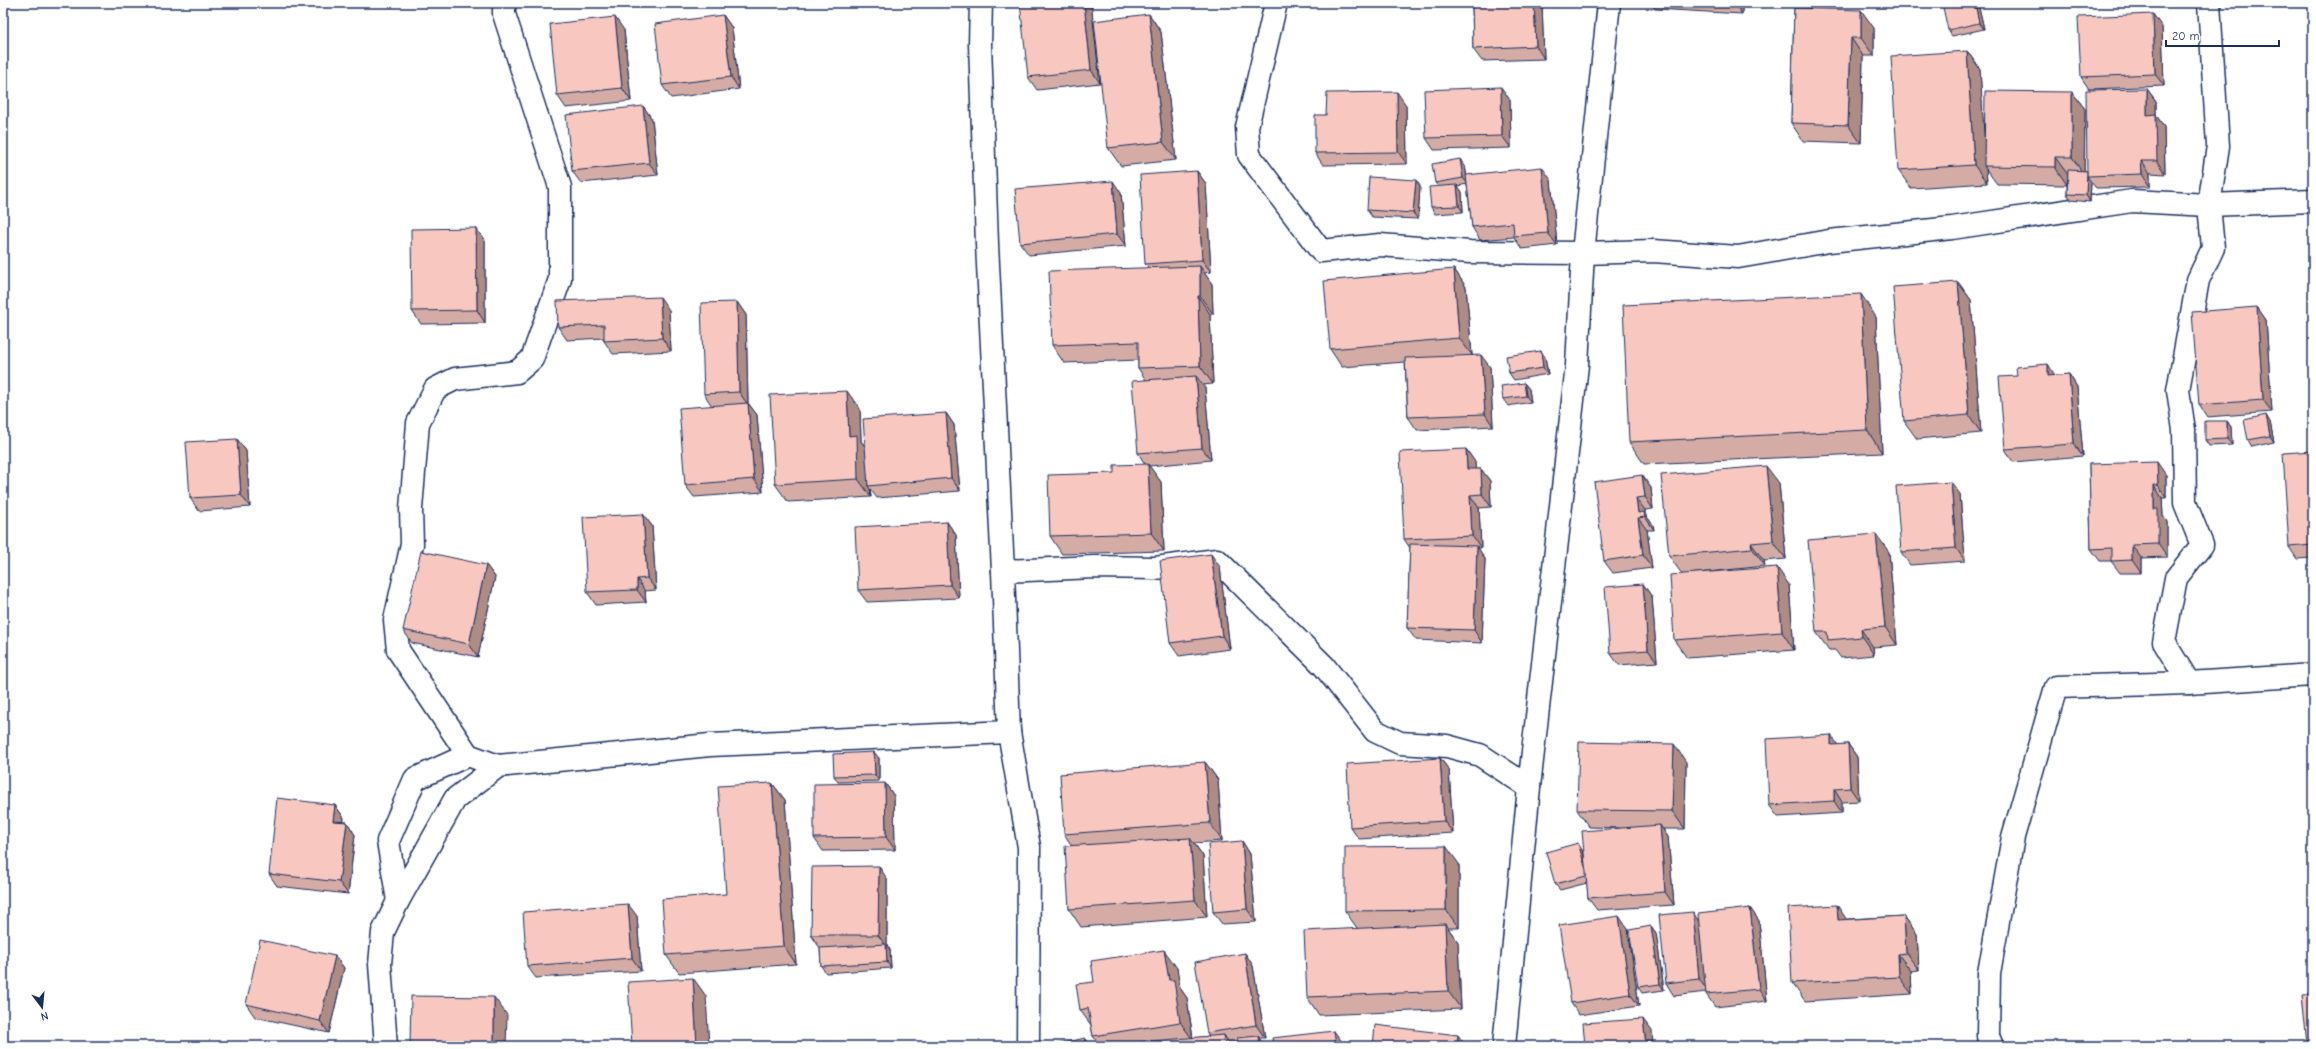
<svg xmlns="http://www.w3.org/2000/svg" width="2316" height="1049" font-family="'Comic Neue',sans-serif">
<style>
.lines{fill:none;stroke-linecap:round;stroke-linejoin:round}
.minor-casing{stroke:#1b2f5e;stroke-width:25}
.minor{stroke:#fff;stroke-width:22}
.wall{fill:#d5aca5;stroke:#1b2f5e}
.shaded-wall{fill:#ae8c86;stroke:#1b2f5e}
.building{fill:#f8c8c0;stroke:#1b2f5e}
</style>
<rect width="100%" height="100%" fill="#fff"/>
<filter id="ink" filterUnits="userSpaceOnUse"><feTurbulence type="fractalNoise" baseFrequency=".025" numOctaves="2"/><feDisplacementMap in="SourceGraphic" scale="8" xChannelSelector="R" yChannelSelector="G"/><feConvolveMatrix kernelMatrix="1 2 1 2 8 2 1 2 1" color-interpolation-filters="sRGB"/></filter>
<g filter="url(#ink)">
<g class="lines">
<defs>
<g id="minor">
<polyline points="981,3 980,44 987,244 1003,571"/>
<polyline points="1276,3 1247,127 1249,155 1321,251 1380,245 1470,252 1583,253 1653,251 1738,257 1829,241 1952,228 2132,201 2209,205 2313,201"/>
<polyline points="2189,683 2313,675"/>
<polyline points="1009,732 1029,847 1028,1046"/>
<polyline points="498,766 710,745 1009,732 1003,571 1094,567 1155,568 1217,560 1324,666 1375,731 1400,743 1447,746 1480,755 1529,787"/>
<polyline points="398,901 388,841 415,779 468,755"/>
<polyline points="386,1046 380,964 383,932 398,901 455,799 498,766 468,755 398,650 395,620 412,544 411,509 418,423 435,389 455,379 517,372 532,359 560,279 560,187 504,14 504,3"/>
<polyline points="1504,1046 1529,787 1577,365 1583,253 1609,3"/>
<polyline points="1992,1046 1988,1036 1989,973 2013,837 2056,687 2189,683 2164,642 2176,578 2202,545 2185,503 2184,430 2178,390 2198,280 2213,248 2209,205 2218,146 2209,3"/>
</g>
</defs>
<!-- minor casing -->
<use href="#minor" class="minor-casing"/>
<!-- minor -->
<use href="#minor" class="minor"/>
</g>
<!-- wall -->
<g class="wall">
<polygon points="1091,3 1100,83 1037,90 1028,77"/>
<polygon points="1472,3 1542,3 1544,59 1482,61 1473,49"/>
<polygon points="1651,3 1742,3 1742,14 1655,9"/>
<polygon points="1978,3 1984,29 1952,36 1948,30"/>
<polygon points="1794,8 1874,28 1874,56 1863,56 1861,143 1803,141 1791,123"/>
<polygon points="1149,14 1161,32 1176,160 1121,166 1108,148"/>
<polygon points="723,15 732,28 739,89 671,98 662,85"/>
<polygon points="2162,27 2164,86 2089,89 2081,77"/>
<polygon points="624,30 631,101 566,108 557,95"/>
<polygon points="1967,51 1980,69 1984,143 2072,92 2085,109 2084,171 2087,171 2147,89 2156,101 2156,115 2164,127 2165,174 2150,173 2150,187 2096,188 2091,182 2090,202 2071,200 2067,194 2067,185 1997,184 1986,169 1987,183 1911,188 1898,170"/>
<polygon points="1510,100 1511,148 1434,150 1426,138"/>
<polygon points="1406,105 1407,164 1323,165 1315,153 1326,115"/>
<polygon points="643,106 652,119 658,175 581,183 572,171"/>
<polygon points="1460,159 1465,166 1467,177 1551,180 1557,245 1522,249 1514,237 1480,240 1472,227 1467,184 1458,186 1462,192 1463,212 1435,214 1431,207 1438,186 1435,183"/>
<polygon points="1197,171 1206,184 1211,272 1204,273 1212,284 1213,314 1210,314 1213,384 1202,385 1205,388 1211,460 1149,466 1161,482 1164,551 1062,554 1050,536 1114,473 1145,464 1138,453 1146,380 1138,368 1138,360 1064,363 1052,345 1148,267 1145,264"/>
<polygon points="1420,186 1418,219 1372,217 1367,210"/>
<polygon points="1121,193 1126,246 1029,255 1020,243"/>
<polygon points="476,228 485,241 485,323 421,324 412,311"/>
<polygon points="1454,269 1466,287 1472,355 1490,367 1493,426 1417,430 1408,417 1405,362 1342,367 1330,349"/>
<polygon points="1958,282 1971,300 1981,433 1917,439 1904,421"/>
<polygon points="737,302 746,315 748,403 757,415 763,492 694,497 685,485 712,406 704,394"/>
<polygon points="2257,307 2266,320 2272,412 2207,417 2199,405"/>
<polygon points="669,310 671,351 613,354 604,341 604,338 567,340 558,327"/>
<polygon points="1876,317 1882,453 1644,464 1629,442"/>
<polygon points="1541,351 1545,357 1548,374 1514,380 1509,373"/>
<polygon points="2069,374 2077,387 2083,456 2013,462 2005,449 2056,376"/>
<polygon points="1524,383 1529,389 1531,402 1508,406 1503,399"/>
<polygon points="860,409 861,441 865,446 946,413 954,425 960,491 877,498 870,489 871,497 788,502 775,484"/>
<polygon points="2227,421 2231,427 2232,445 2209,446 2205,440"/>
<polygon points="2270,422 2274,442 2252,447 2248,440"/>
<polygon points="237,439 246,451 250,507 199,511 190,498"/>
<polygon points="1466,449 1475,462 1475,469 1481,469 1490,481 1491,507 1479,508 1481,548 1478,548 1485,559 1482,643 1416,640 1407,628 1410,548 1404,539"/>
<polygon points="2313,451 2313,558 2297,559 2289,547"/>
<polygon points="2089,464 2166,475 2166,498 2162,498 2163,516 2167,522 2167,557 2141,558 2141,573 2120,573 2111,561 2100,561 2091,549"/>
<polygon points="1642,475 1651,488 1653,509 1645,510 1645,514 1653,525 1654,530 1647,530 1652,568 1613,573 1604,561"/>
<polygon points="1779,483 1786,559 1764,561 1765,566 1688,574 1789,585 1794,650 1687,658 1674,640 1682,574 1669,556"/>
<polygon points="1960,494 1965,561 1910,565 1901,552"/>
<polygon points="643,514 652,526 656,590 645,591 646,602 596,605 587,592"/>
<polygon points="947,522 956,535 959,598 867,602 858,590"/>
<polygon points="1889,552 1897,645 1873,647 1874,655 1841,658 1835,650 1829,650 1816,632"/>
<polygon points="486,565 495,577 478,657 412,643 403,630"/>
<polygon points="1220,567 1230,649 1179,656 1170,643"/>
<polygon points="1643,584 1652,597 1657,662 1619,665 1610,653"/>
<polygon points="1848,744 1857,757 1859,801 1842,802 1842,813 1778,817 1769,805 1838,745"/>
<polygon points="879,758 879,781 838,782 834,776"/>
<polygon points="1440,758 1449,770 1453,833 1359,839 1350,827"/>
<polygon points="1205,762 1218,780 1222,841 1194,843 1203,856 1207,917 1081,927 1069,909 1072,846 1064,834"/>
<polygon points="1686,762 1685,829 1663,829 1668,837 1674,905 1597,910 1588,898 1587,883 1560,890 1555,884 1582,850 1585,857 1620,828 1589,827 1577,810"/>
<polygon points="772,783 785,800 796,964 679,973 666,955 726,894"/>
<polygon points="885,783 894,796 895,850 823,851 814,838"/>
<polygon points="335,805 344,818 343,822 347,822 355,835 348,894 277,886 269,874"/>
<polygon points="1242,841 1250,854 1256,922 1222,924 1213,912"/>
<polygon points="1459,864 1459,928 1448,928 1458,942 1461,1009 1319,1015 1307,997 1357,928 1345,911"/>
<polygon points="887,879 887,945 890,950 891,968 826,973 821,966 820,948 811,935"/>
<polygon points="1750,908 1759,921 1767,1001 1715,1007 1706,994 1706,992 1674,996 1666,983 1699,921"/>
<polygon points="637,916 641,971 536,978 527,966"/>
<polygon points="1904,916 1917,934 1919,970 1911,971 1912,994 1805,1001 1792,983 1847,919"/>
<polygon points="1651,926 1656,933 1664,990 1642,993 1638,987"/>
<polygon points="1628,929 1639,1006 1579,1015 1571,1003"/>
<polygon points="1245,953 1253,966 1265,1038 1259,1038 1262,1043 1237,1042 1230,1043 1231,1046 1100,1046 1093,1036 1091,1025 1080,1010 1094,982 1177,968 1180,988 1187,998 1193,1038 1209,1036 1207,1033"/>
<polygon points="335,956 344,968 329,1033 255,1017 246,1004"/>
</g>
<!-- shaded-wall -->
<g class="shaded-wall">
<polygon points="1084,3 1091,3 1100,83 1091,70"/>
<polygon points="1534,3 1542,3 1544,59 1536,46"/>
<polygon points="1734,3 1742,3 1742,14"/>
<polygon points="1975,3 1978,3 1984,29 1979,23"/>
<polygon points="1861,10 1874,28 1874,56 1861,38"/>
<polygon points="1149,14 1161,32 1176,160 1163,142"/>
<polygon points="2153,14 2162,27 2164,86 2155,74"/>
<polygon points="723,15 732,28 739,89 731,77"/>
<polygon points="615,17 624,30 631,101 622,88"/>
<polygon points="1851,38 1863,56 1861,143 1848,125"/>
<polygon points="1967,51 1980,69 1986,166 1984,166 1986,169 1987,183 1974,165"/>
<polygon points="1501,87 1510,100 1511,148 1502,136"/>
<polygon points="2147,89 2156,101 2156,115 2164,127 2165,174 2157,161 2147,115"/>
<polygon points="1397,92 1406,105 1407,164 1398,152"/>
<polygon points="2072,92 2085,109 2084,175 2072,157"/>
<polygon points="643,106 652,119 658,175 649,163"/>
<polygon points="2055,157 2068,175 2067,185 2055,167"/>
<polygon points="1460,159 1465,166 1468,184 1463,178"/>
<polygon points="2141,161 2150,173 2150,187 2142,174"/>
<polygon points="1542,167 1551,180 1557,245 1548,233"/>
<polygon points="1197,171 1206,184 1211,272 1202,260"/>
<polygon points="2087,176 2091,182 2090,202 2086,195"/>
<polygon points="1416,180 1420,186 1418,219 1413,213"/>
<polygon points="1113,181 1121,193 1126,246 1117,234"/>
<polygon points="1457,185 1462,192 1463,212 1459,206"/>
<polygon points="476,228 485,241 485,323 477,310"/>
<polygon points="1200,266 1212,284 1213,314 1200,296"/>
<polygon points="1454,269 1466,287 1472,355 1459,338"/>
<polygon points="1958,282 1971,300 1981,433 1969,415"/>
<polygon points="1861,294 1876,317 1882,453 1867,430"/>
<polygon points="1198,296 1210,314 1213,384 1200,366"/>
<polygon points="660,297 669,310 671,351 662,338"/>
<polygon points="737,302 746,315 748,405 739,392"/>
<polygon points="2257,307 2266,320 2272,412 2263,400"/>
<polygon points="1541,351 1545,357 1548,374 1543,368"/>
<polygon points="1481,355 1490,367 1493,426 1485,414"/>
<polygon points="2048,364 2056,377 2048,376"/>
<polygon points="2069,374 2077,387 2083,456 2074,444"/>
<polygon points="1196,376 1205,388 1211,460 1202,448"/>
<polygon points="1524,383 1529,389 1531,402 1526,396"/>
<polygon points="847,391 860,409 861,441 870,453 868,486 870,489 871,497 858,479 849,436"/>
<polygon points="748,403 757,415 763,492 754,479"/>
<polygon points="946,413 954,425 960,491 951,478"/>
<polygon points="2266,415 2270,422 2274,442 2270,436"/>
<polygon points="2227,421 2231,427 2232,445 2227,439"/>
<polygon points="237,439 246,451 250,507 241,495"/>
<polygon points="1466,449 1475,462 1476,482 1467,469"/>
<polygon points="2157,462 2166,475 2166,498 2158,485"/>
<polygon points="1148,464 1161,482 1164,551 1151,533"/>
<polygon points="1766,466 1779,483 1786,559 1773,541"/>
<polygon points="1481,469 1490,481 1491,507 1482,494"/>
<polygon points="1642,475 1651,488 1653,509 1645,497"/>
<polygon points="1951,482 1960,494 1965,561 1956,548"/>
<polygon points="2154,485 2162,498 2163,516 2167,522 2167,557 2158,544 2154,509"/>
<polygon points="1470,495 1479,508 1481,548 1472,536"/>
<polygon points="1636,498 1645,510 1645,514 1653,525 1654,530 1645,517 1638,513"/>
<polygon points="643,514 652,526 656,590 647,578"/>
<polygon points="1638,518 1647,530 1652,568 1643,555"/>
<polygon points="947,522 956,535 959,598 950,585"/>
<polygon points="1876,534 1889,552 1897,645 1885,627"/>
<polygon points="1751,543 1764,561 1765,566 1752,548"/>
<polygon points="2132,545 2141,558 2141,573 2132,560"/>
<polygon points="1477,546 1485,559 1482,643 1474,630"/>
<polygon points="1211,554 1220,567 1230,649 1222,636"/>
<polygon points="486,565 495,577 478,657 469,644"/>
<polygon points="1777,567 1789,585 1794,650 1782,632"/>
<polygon points="637,579 645,591 646,602 637,590"/>
<polygon points="1643,584 1652,597 1657,662 1648,650"/>
<polygon points="1861,629 1873,647 1874,655 1862,637"/>
<polygon points="1831,735 1840,748 1831,745"/>
<polygon points="1674,744 1686,762 1685,829 1672,811"/>
<polygon points="1848,744 1857,757 1859,801 1850,788"/>
<polygon points="874,752 879,758 879,781 875,775"/>
<polygon points="1440,758 1449,770 1453,833 1444,821"/>
<polygon points="1205,762 1218,780 1222,841 1210,823"/>
<polygon points="772,783 785,800 796,964 784,946"/>
<polygon points="885,783 894,796 895,850 886,837"/>
<polygon points="1834,789 1842,802 1842,813 1834,801"/>
<polygon points="335,805 344,818 342,833 333,821"/>
<polygon points="347,822 355,835 348,894 339,882"/>
<polygon points="1660,825 1668,837 1674,905 1665,892"/>
<polygon points="1190,838 1203,856 1207,917 1195,900"/>
<polygon points="1242,841 1250,854 1256,922 1247,909"/>
<polygon points="1578,843 1582,850 1592,882 1587,876"/>
<polygon points="1446,846 1459,864 1459,928 1446,910"/>
<polygon points="879,866 887,879 887,945 890,950 891,968 887,962 886,946 878,935"/>
<polygon points="628,904 637,916 641,971 632,958"/>
<polygon points="1837,905 1849,923 1838,920"/>
<polygon points="1750,908 1759,921 1767,1001 1759,989"/>
<polygon points="1693,912 1701,925 1708,992 1699,979"/>
<polygon points="1619,916 1628,929 1639,1006 1630,994"/>
<polygon points="1904,916 1917,934 1919,970 1906,953"/>
<polygon points="1445,924 1458,942 1461,1009 1448,991"/>
<polygon points="1651,926 1656,933 1664,990 1660,984"/>
<polygon points="1164,950 1177,968 1180,988 1187,998 1193,1040 1180,1022 1169,980"/>
<polygon points="1245,953 1253,966 1265,1038 1256,1025"/>
<polygon points="1898,954 1911,971 1912,994 1899,977"/>
<polygon points="335,956 344,968 329,1033 320,1021"/>
<polygon points="693,978 706,996 709,1046 697,1046"/>
<polygon points="494,997 507,1015 506,1046 494,1046"/>
<polygon points="1643,1019 1652,1031 1653,1046 1646,1046"/>
<polygon points="1334,1031 1343,1043 1343,1046 1336,1046"/>
<polygon points="1224,1035 1231,1046 1225,1046"/>
<polygon points="1458,1035 1466,1046 1457,1046"/>
<polygon points="1258,1036 1262,1043 1263,1046 1259,1046"/>
<polygon points="1085,1038 1090,1044 1090,1046 1087,1046"/>
</g>
<!-- building -->
<g class="building">
<polygon points="1020,3 1084,3 1091,70 1028,77"/>
<polygon points="1472,3 1534,3 1536,46 1473,49"/>
<polygon points="1942,3 1975,3 1979,23 1948,30"/>
<polygon points="1794,8 1861,10 1861,38 1851,38 1848,125 1791,123"/>
<polygon points="1149,14 1163,142 1108,148 1094,21"/>
<polygon points="2153,14 2155,74 2081,77 2078,17"/>
<polygon points="723,15 731,77 662,85 655,24"/>
<polygon points="615,17 622,88 557,95 550,24"/>
<polygon points="1967,51 1974,165 1898,170 1891,56"/>
<polygon points="1501,87 1502,136 1426,138 1424,90"/>
<polygon points="2147,89 2147,115 2156,114 2157,161 2141,161 2142,174 2087,176 2086,90"/>
<polygon points="1985,91 2072,92 2072,157 2055,157 2055,167 1984,166"/>
<polygon points="1397,92 1398,152 1315,153 1315,115 1326,115 1327,93"/>
<polygon points="643,106 649,163 572,171 566,115"/>
<polygon points="1460,159 1463,178 1435,183 1432,164"/>
<polygon points="1542,167 1548,233 1514,236 1513,223 1472,227 1466,175"/>
<polygon points="2068,170 2087,171 2086,195 2067,194"/>
<polygon points="1197,171 1202,260 1145,264 1140,175"/>
<polygon points="1369,177 1416,180 1413,213 1367,210"/>
<polygon points="1113,181 1117,234 1020,243 1015,189"/>
<polygon points="1457,185 1459,206 1431,207 1429,187"/>
<polygon points="476,228 477,310 412,311 411,229"/>
<polygon points="1200,266 1200,296 1198,296 1200,366 1138,368 1138,342 1052,345 1049,271"/>
<polygon points="1454,269 1459,338 1330,349 1324,281"/>
<polygon points="1958,282 1969,415 1904,421 1893,287"/>
<polygon points="1861,294 1867,430 1629,442 1623,305"/>
<polygon points="660,297 662,338 604,341 604,325 558,327 557,301"/>
<polygon points="737,302 739,392 704,394 701,303"/>
<polygon points="2257,307 2263,400 2199,405 2192,312"/>
<polygon points="1541,351 1543,368 1509,373 1506,356"/>
<polygon points="1481,355 1485,414 1408,417 1405,358"/>
<polygon points="2048,364 2048,376 2069,374 2074,444 2005,449 1999,377 2017,376 2016,367"/>
<polygon points="1196,376 1202,448 1138,453 1132,381"/>
<polygon points="1524,383 1526,396 1503,399 1501,386"/>
<polygon points="847,391 849,436 857,435 858,479 775,484 770,395"/>
<polygon points="748,403 754,479 685,485 679,408"/>
<polygon points="946,413 951,478 868,486 863,419"/>
<polygon points="2266,415 2270,436 2248,440 2244,420"/>
<polygon points="2205,421 2227,421 2227,439 2205,440"/>
<polygon points="237,439 241,495 190,498 186,442"/>
<polygon points="1466,449 1467,469 1481,469 1482,494 1470,495 1472,536 1404,539 1400,452"/>
<polygon points="2313,451 2313,545 2289,547 2283,453"/>
<polygon points="2157,462 2158,485 2154,485 2154,509 2158,509 2158,544 2132,545 2132,560 2111,561 2111,548 2091,549 2089,464"/>
<polygon points="1148,464 1151,533 1050,536 1048,475 1114,473 1114,465"/>
<polygon points="1766,466 1773,541 1751,543 1752,548 1669,556 1661,475"/>
<polygon points="1642,475 1645,497 1636,498 1638,513 1644,512 1645,517 1638,518 1643,555 1604,561 1594,482"/>
<polygon points="1951,482 1956,548 1901,552 1896,486"/>
<polygon points="643,514 647,578 637,579 637,590 587,592 583,517"/>
<polygon points="947,522 950,585 858,590 855,527"/>
<polygon points="1876,534 1885,627 1861,629 1862,637 1828,640 1827,632 1816,632 1808,540"/>
<polygon points="1410,544 1477,546 1474,630 1407,628"/>
<polygon points="421,551 486,565 469,644 403,630"/>
<polygon points="1211,554 1222,636 1170,643 1160,561"/>
<polygon points="1777,567 1782,632 1674,640 1670,575"/>
<polygon points="1643,584 1648,650 1610,653 1605,587"/>
<polygon points="2309,606 2313,606 2313,640 2311,640"/>
<polygon points="1831,735 1831,745 1848,744 1850,788 1834,789 1834,801 1769,805 1766,739"/>
<polygon points="1579,742 1674,744 1672,811 1577,810"/>
<polygon points="874,752 875,775 834,776 833,754"/>
<polygon points="1440,758 1444,821 1350,827 1347,764"/>
<polygon points="1205,762 1210,823 1064,834 1060,774"/>
<polygon points="772,783 784,946 666,955 662,899 726,894 718,786"/>
<polygon points="885,783 886,837 814,838 814,784"/>
<polygon points="277,798 335,805 333,821 347,822 339,882 269,874"/>
<polygon points="1660,825 1665,892 1588,898 1582,831"/>
<polygon points="1190,838 1195,900 1069,909 1065,846"/>
<polygon points="1242,841 1247,909 1213,912 1208,844"/>
<polygon points="1578,843 1586,870 1586,876 1555,884 1546,852"/>
<polygon points="1446,846 1446,910 1345,911 1345,847"/>
<polygon points="879,866 878,935 811,935 812,867"/>
<polygon points="628,904 632,958 527,966 523,912"/>
<polygon points="1837,905 1838,920 1904,916 1906,953 1898,954 1899,977 1792,983 1788,908"/>
<polygon points="1750,908 1759,989 1706,994 1698,914"/>
<polygon points="1693,912 1699,979 1666,983 1659,915"/>
<polygon points="1619,916 1630,994 1571,1003 1559,925"/>
<polygon points="1445,924 1448,991 1307,997 1304,931"/>
<polygon points="1651,926 1660,984 1638,987 1629,930"/>
<polygon points="260,940 335,956 320,1021 246,1004"/>
<polygon points="886,944 887,962 821,966 820,948"/>
<polygon points="1164,950 1169,980 1174,980 1180,1022 1093,1036 1088,1008 1080,1010 1076,984 1094,982 1091,961"/>
<polygon points="1245,953 1256,1025 1207,1033 1195,962"/>
<polygon points="693,978 697,1046 632,1046 628,982"/>
<polygon points="2313,994 2313,1046 2307,1046 2302,995"/>
<polygon points="411,996 494,997 494,1046 410,1046"/>
<polygon points="1643,1019 1646,1046 1585,1046 1583,1023"/>
<polygon points="1375,1025 1458,1035 1457,1046 1373,1046"/>
<polygon points="1334,1031 1336,1046 1273,1046 1272,1038"/>
<polygon points="1224,1035 1225,1046 1127,1046 1127,1043"/>
<polygon points="1258,1036 1259,1046 1238,1046 1237,1038"/>
<polygon points="1085,1038 1087,1046 1054,1046 1054,1045"/>
</g>
</g>
<!-- margin -->
<rect width="2316" height="1049" fill="none" stroke="#fff" stroke-width="16"/>
<rect x="8" y="8" width="2300" height="1033" fill="none" stroke="#1b2f5e" stroke-width="1.5" filter="url(#ink)"/>
<!-- north arrow -->
<g transform="translate(42 1007) rotate(164)" stroke="#ffffff" stroke-width="3" paint-order="stroke">
<path d="M0-3L7 15L0 10L-7 15Z" fill="#1b2f5e"/>
<text y="-6" font-size="11" font-weight="bold" text-anchor="middle" fill="#1b2f5e">N</text>
</g>
<!-- scale -->
<path d="M2166 40v6h113v-6" fill="none" stroke="#1b2f5e" stroke-width="2"/>
<text x="2172" y="40" font-size="12" fill="#1b2f5e" stroke="#ffffff" stroke-width="3" paint-order="stroke">20 m</text>
</svg>
